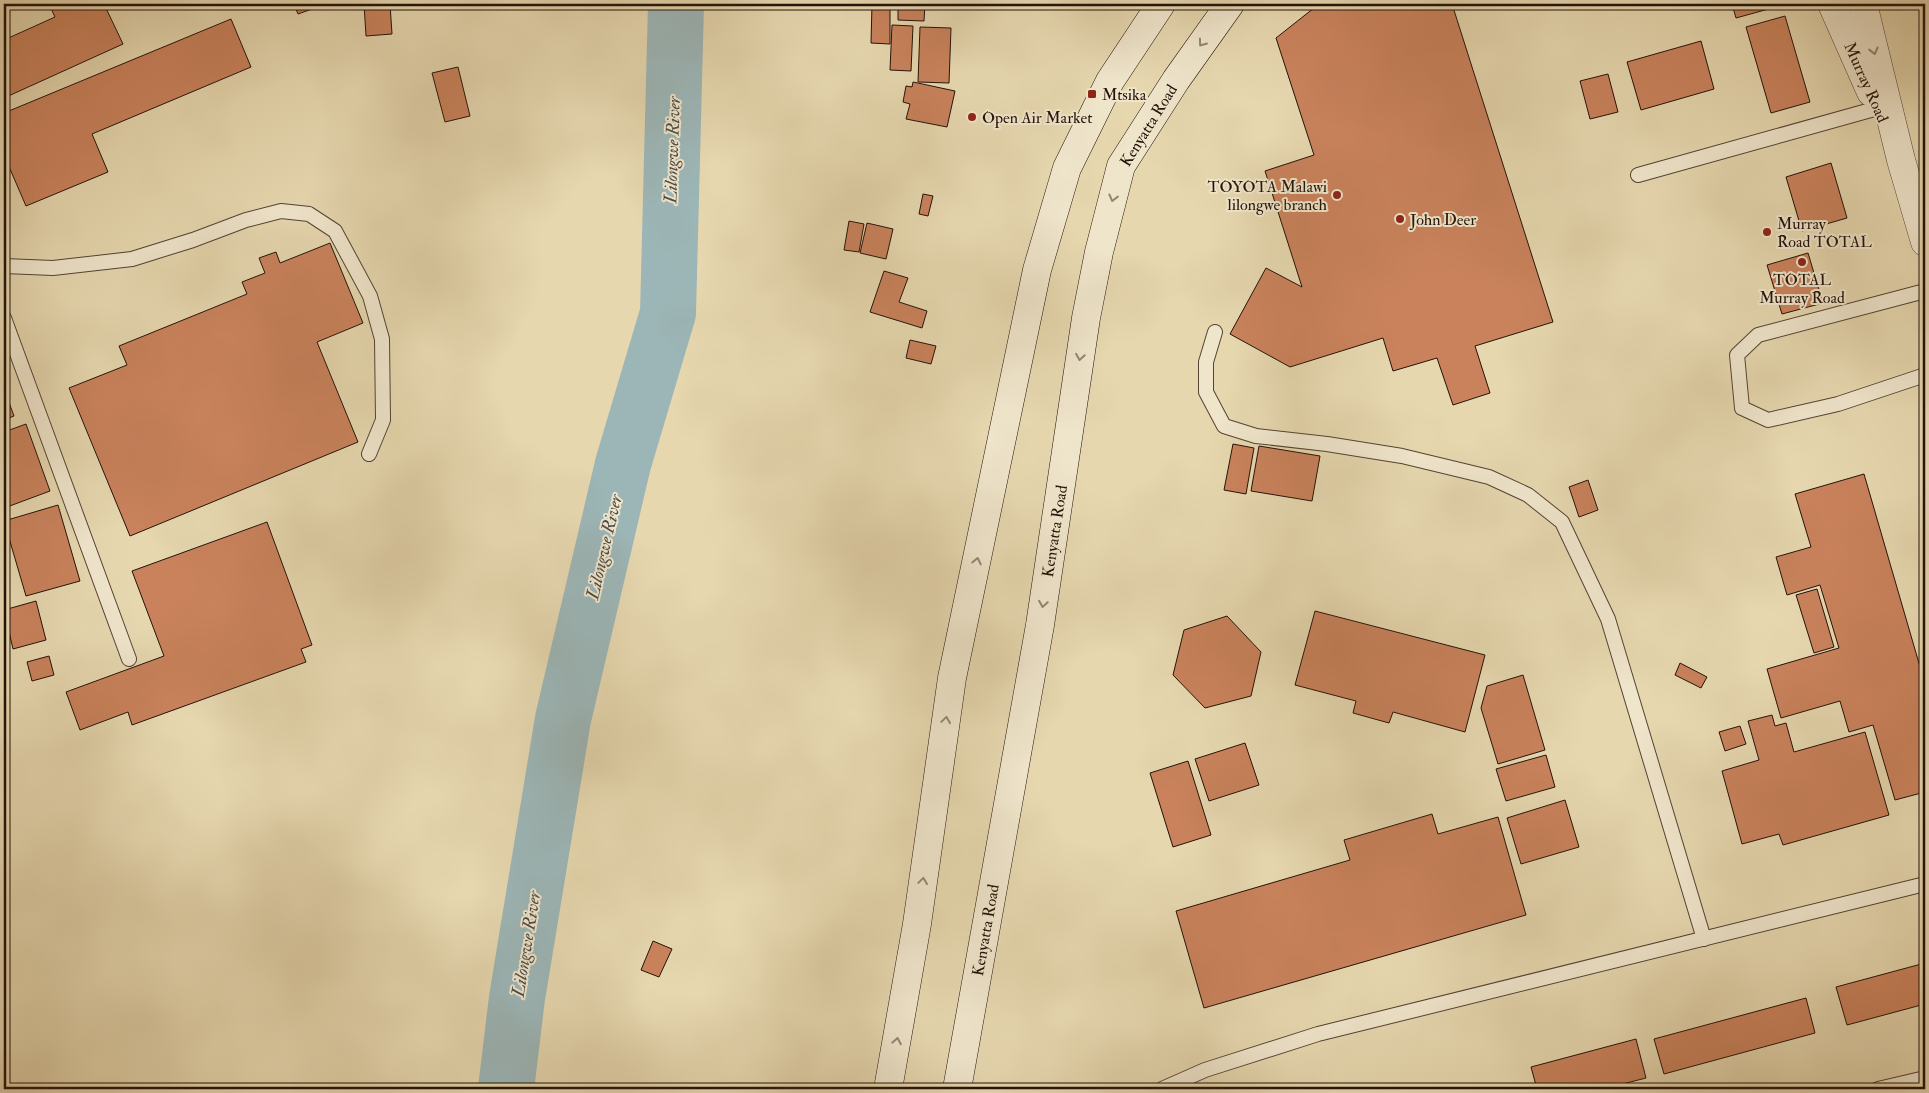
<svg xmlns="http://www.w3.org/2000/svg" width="1929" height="1093" font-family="'IM FELL Double Pica',serif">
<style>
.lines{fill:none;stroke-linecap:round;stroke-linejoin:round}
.river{stroke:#9cb6b7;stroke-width:56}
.building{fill:#c9825c;stroke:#231208}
.lane-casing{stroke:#544332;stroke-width:16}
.street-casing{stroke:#544332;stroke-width:29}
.secondary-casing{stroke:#231208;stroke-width:29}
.lane{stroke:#efe5cb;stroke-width:14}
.street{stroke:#efe5cb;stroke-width:28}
.secondary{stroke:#efe5cb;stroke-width:28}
.oneway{stroke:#938673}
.poi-dot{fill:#8f2418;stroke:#efe5cb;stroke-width:2}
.labels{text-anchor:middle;stroke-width:4;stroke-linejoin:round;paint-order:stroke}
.street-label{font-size:16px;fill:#231208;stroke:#efe5cb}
.poi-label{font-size:16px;fill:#231208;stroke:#efe5cb;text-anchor:start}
.water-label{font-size:18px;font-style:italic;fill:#4d4b45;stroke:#efe5cb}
</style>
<rect width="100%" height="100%" fill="#e6d7af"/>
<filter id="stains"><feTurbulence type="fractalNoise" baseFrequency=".004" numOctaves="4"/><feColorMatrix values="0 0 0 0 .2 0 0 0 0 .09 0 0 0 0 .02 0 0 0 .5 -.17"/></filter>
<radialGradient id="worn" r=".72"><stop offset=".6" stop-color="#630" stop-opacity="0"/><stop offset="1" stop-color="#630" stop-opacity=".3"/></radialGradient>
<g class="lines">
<!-- river -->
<polyline class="river" points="506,1089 517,998 563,719 623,464 668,313 676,4"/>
</g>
<!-- building -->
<g class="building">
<polygon points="49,4 104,4 123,44 4,98 4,40 55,17"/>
<polygon points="294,4 326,4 298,14"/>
<polygon points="364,4 390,4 392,34 366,36"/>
<polygon points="872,4 890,4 890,44 871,43"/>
<polygon points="898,4 925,4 924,21 898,20"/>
<polygon points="1319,4 1452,4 1553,322 1475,346 1490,393 1453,405 1437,358 1393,371 1383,338 1290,367 1230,334 1266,268 1302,287 1265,171 1314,155 1276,38"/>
<polygon points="1732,4 1783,4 1783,5 1736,18"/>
<polygon points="1785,16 1810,102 1771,113 1746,27"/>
<polygon points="231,19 251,67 92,134 108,172 26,206 10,169 4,172 4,113"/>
<polygon points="892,25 913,26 911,71 890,70"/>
<polygon points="920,27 951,28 949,83 918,82"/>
<polygon points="1701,41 1714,89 1641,110 1627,62"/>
<polygon points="458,67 470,116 445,122 432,73"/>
<polygon points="1608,74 1618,112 1590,119 1580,81"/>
<polygon points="913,82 955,91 947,127 906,119 910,104 903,102 906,86 912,87"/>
<polygon points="1831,163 1847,218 1802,231 1786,177"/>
<polygon points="923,194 933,196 928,216 919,214"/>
<polygon points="849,221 864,224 859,252 844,250"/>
<polygon points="867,223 893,229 886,259 860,253"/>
<polygon points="330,243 363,323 317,342 358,442 130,536 69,388 127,365 119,346 247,294 242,282 265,273 259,258 276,252 280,263"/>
<polygon points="1808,253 1823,303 1782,314 1767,265"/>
<polygon points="884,271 908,278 899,302 927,311 922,328 870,312"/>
<polygon points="910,340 936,346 931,364 906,358"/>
<polygon points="4,389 14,416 4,420"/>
<polygon points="26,424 50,491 7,507 4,499 4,432"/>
<polygon points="1233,444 1254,448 1246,494 1224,490"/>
<polygon points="1259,446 1320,456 1312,501 1251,491"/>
<polygon points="1864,474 1925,684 1925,792 1895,800 1873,725 1849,732 1840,701 1781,718 1767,669 1839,648 1820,585 1787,595 1776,557 1811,547 1795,494"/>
<polygon points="1588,480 1598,510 1579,517 1569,487"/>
<polygon points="58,505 80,581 26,596 4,521"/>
<polygon points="267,522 312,645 301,649 306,662 132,725 128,712 80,730 66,692 164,656 132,571"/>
<polygon points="1817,589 1834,647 1814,653 1796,595"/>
<polygon points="36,601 46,640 13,649 4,610"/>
<polygon points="1315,611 1485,655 1465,732 1393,712 1389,723 1353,713 1356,701 1295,685"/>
<polygon points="1227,616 1261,652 1251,696 1205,708 1173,675 1184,630"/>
<polygon points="49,656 54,675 32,681 27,662"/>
<polygon points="1680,663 1707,677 1701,688 1675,675"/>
<polygon points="1523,675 1545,750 1498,764 1481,708 1487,686"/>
<polygon points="1772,715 1775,726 1786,723 1794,752 1865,732 1889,815 1783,845 1779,834 1742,844 1722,771 1759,760 1748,721"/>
<polygon points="1740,726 1746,744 1725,751 1719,732"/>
<polygon points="1245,743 1259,785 1209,801 1195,759"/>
<polygon points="1546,755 1555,787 1506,801 1496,769"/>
<polygon points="1188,761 1211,835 1173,847 1150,773"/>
<polygon points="1565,800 1579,847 1521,864 1507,818"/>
<polygon points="1432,814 1438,834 1498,817 1526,915 1204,1008 1176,911 1350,860 1344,840"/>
<polygon points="653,941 672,949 659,977 641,970"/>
<polygon points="1925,963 1925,1004 1847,1025 1836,987"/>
<polygon points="1806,998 1815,1033 1664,1074 1654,1039"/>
<polygon points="1636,1039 1646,1078 1603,1089 1537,1089 1531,1067"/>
</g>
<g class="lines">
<defs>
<g id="lane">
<polyline points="1638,175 1878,108"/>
<polyline points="4,266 53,268 132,259 193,240 246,220 281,211 309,214 335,231 370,296 382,339 383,420 369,454"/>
<polyline points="1925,291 1758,335 1737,355 1742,408 1768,420 1838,404 1925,375"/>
<polyline points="4,318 129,659"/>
<polyline points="1215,332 1206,362 1206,392 1224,426 1256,436 1327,444 1402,456 1489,477 1528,495 1562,522 1608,619 1704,939"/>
<polyline points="1162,1089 1205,1070 1318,1034 1925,884"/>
<polyline points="1878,1089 1925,1078"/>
</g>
<g id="street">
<polyline points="1832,4 1871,92"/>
<polyline points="1863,4 1901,160 1925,242"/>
</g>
<g id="secondary">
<polyline points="888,1089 917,924 952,678 1037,270 1067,168 1110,81 1161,4"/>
<polyline points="957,1089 1040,625 1086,318 1099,252 1121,166 1176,80 1230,4"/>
</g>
</defs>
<!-- lane casing -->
<use href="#lane" class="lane-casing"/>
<!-- street casing -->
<use href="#street" class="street-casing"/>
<!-- secondary casing -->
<use href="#secondary" class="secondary-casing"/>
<!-- lane -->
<use href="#lane" class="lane"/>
<!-- street -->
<use href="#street" class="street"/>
<!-- secondary -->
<use href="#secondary" class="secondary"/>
</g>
<!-- one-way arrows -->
<defs><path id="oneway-chevron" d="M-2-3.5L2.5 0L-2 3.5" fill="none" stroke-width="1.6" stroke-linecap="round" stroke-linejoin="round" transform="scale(1.25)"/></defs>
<g class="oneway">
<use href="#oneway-chevron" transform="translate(1202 43) rotate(126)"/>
<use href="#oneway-chevron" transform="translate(1874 51) rotate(76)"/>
<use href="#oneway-chevron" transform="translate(1113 198) rotate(104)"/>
<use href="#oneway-chevron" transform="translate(1080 357) rotate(99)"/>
<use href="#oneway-chevron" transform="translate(977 561) rotate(-78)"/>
<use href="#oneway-chevron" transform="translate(1043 604) rotate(99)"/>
<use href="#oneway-chevron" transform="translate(946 720) rotate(-82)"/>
<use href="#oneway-chevron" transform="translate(923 881) rotate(-82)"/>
<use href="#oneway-chevron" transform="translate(897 1041) rotate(-80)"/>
</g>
<!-- markers -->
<g class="poi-dot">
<rect x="1087" y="89" width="10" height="10" rx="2.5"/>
<circle cx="972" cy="117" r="5"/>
<circle cx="1337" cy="195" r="5"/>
<circle cx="1400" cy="219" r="5"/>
<circle cx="1767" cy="232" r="5"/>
<circle cx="1802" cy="262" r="5"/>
</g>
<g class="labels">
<!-- street labels -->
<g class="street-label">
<text transform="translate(1867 82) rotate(66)" y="6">Murray Road</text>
<text transform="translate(1148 125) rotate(-58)" y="6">Kenyatta Road</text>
<text transform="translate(1054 531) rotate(-81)" y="6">Kenyatta Road</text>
<text transform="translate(985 930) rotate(-80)" y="6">Kenyatta Road</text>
</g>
<!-- poi labels -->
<g class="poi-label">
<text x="1102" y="100">Mtsika</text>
<text x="982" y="123">Open Air Market</text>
<text x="1327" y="192" text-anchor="end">TOYOTA Malawi<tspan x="1327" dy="18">lilongwe branch</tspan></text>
<text x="1410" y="225">John Deer</text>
<text x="1777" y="229">Murray<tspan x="1777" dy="18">Road TOTAL</tspan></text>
<text x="1802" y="285" text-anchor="middle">TOTAL<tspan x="1802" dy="18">Murray Road</tspan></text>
</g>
<!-- water labels -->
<g class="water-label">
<text transform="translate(672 150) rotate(-88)" y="6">Lilongwe River</text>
<text transform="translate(604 547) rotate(-77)" y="6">Lilongwe River</text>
<text transform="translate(526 944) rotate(-81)" y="6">Lilongwe River</text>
</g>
</g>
<!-- margin -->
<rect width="1929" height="1093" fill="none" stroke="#e6d7af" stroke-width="20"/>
<rect x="5" y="5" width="1919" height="1083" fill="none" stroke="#231208" stroke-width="2.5"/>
<rect x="10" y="10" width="1909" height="1073" fill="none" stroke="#231208"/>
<rect width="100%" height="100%" filter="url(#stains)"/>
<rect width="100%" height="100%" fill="url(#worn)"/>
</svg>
